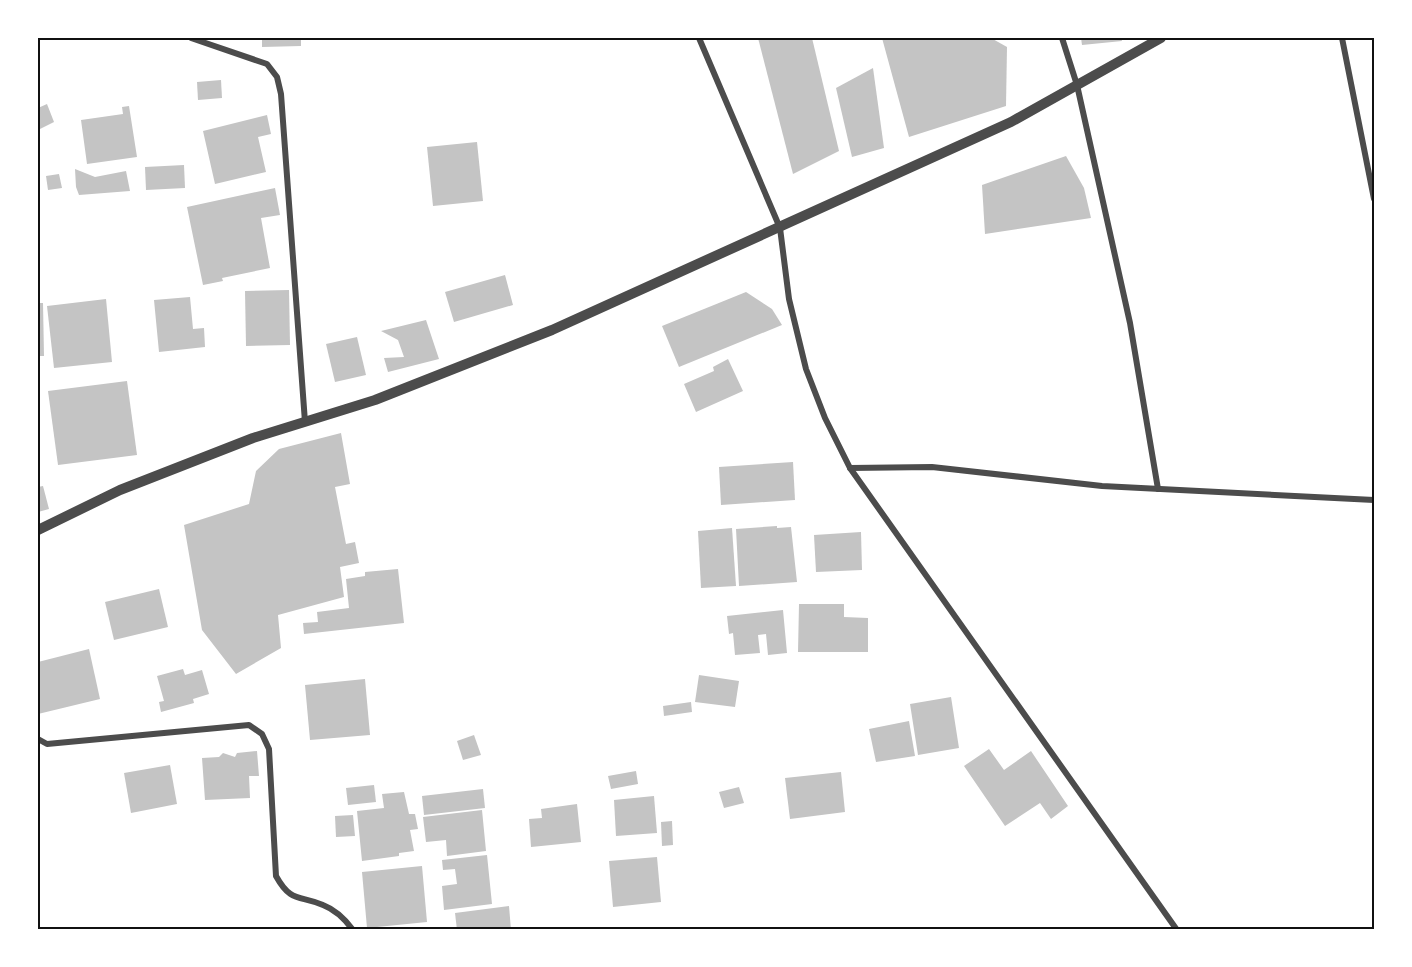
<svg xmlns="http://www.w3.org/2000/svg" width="1412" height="967" font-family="'Sofia Sans Condensed',sans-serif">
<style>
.building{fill:#c4c4c4}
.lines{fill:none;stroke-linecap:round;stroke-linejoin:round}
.minor{stroke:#4c4c4c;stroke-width:6}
.tertiary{stroke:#4c4c4c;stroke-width:10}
.neatline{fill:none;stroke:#111;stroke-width:2}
</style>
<rect width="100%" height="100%" fill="#fff"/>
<!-- building -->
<g class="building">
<polygon points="262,38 301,38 301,46 262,47"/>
<polygon points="758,38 812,38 839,151 793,174"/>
<polygon points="882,38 991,38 1007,47 1006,106 909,137"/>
<polygon points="1081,38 1121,38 1122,41 1082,45"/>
<polygon points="873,68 884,148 852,157 836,88"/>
<polygon points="221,80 222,98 198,100 197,82"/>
<polygon points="47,104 54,122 38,130 38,108"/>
<polygon points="129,106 137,157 87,164 81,120 123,114 122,107"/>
<polygon points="267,115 271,134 258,137 266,172 215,184 203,131"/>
<polygon points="477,142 483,201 433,206 427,147"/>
<polygon points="1066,156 1084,188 1091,218 985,234 982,185"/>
<polygon points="184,165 185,188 146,190 145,167"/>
<polygon points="75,169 95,177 126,171 130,191 79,195 76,187"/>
<polygon points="59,174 62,188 48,190 46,176"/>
<polygon points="275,188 280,215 261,218 270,268 222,278 223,281 203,285 187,207"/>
<polygon points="505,275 513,305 454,322 445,292"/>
<polygon points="289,290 290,345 246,346 245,291"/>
<polygon points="746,292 772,309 782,325 679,367 662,326"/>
<polygon points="190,297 193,329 204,328 205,347 159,352 154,300"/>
<polygon points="106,299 112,362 54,368 47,306"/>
<polygon points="38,303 43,303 44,356 38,356"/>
<polygon points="426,320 439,359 388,372 384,358 404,357 398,340 381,331"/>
<polygon points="357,337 366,375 335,382 326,344"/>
<polygon points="728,359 743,391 696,412 684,384 714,371 713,367"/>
<polygon points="127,381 137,455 58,465 48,391"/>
<polygon points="341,433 350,484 335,487 346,544 355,542 359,563 340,567 344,597 278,615 281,648 236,674 202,630 184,525 249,504 256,471 279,449"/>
<polygon points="793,462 795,500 721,505 719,467"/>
<polygon points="43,486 49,509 38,512 38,487"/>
<polygon points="777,526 777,528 791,527 797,582 739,586 736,529"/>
<polygon points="732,528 736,586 701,588 698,531"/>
<polygon points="861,532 862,570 816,572 814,535"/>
<polygon points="398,569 404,623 304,634 303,623 318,622 317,612 349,608 346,579 365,576 365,572"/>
<polygon points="159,589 168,627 114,640 105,602"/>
<polygon points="799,604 844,604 844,617 868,618 868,652 798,652"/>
<polygon points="783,610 787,653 768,655 766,634 758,635 760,653 735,655 733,633 729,634 727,616"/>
<polygon points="89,649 100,699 38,714 38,662"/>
<polygon points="183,669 185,675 202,670 209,694 193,699 194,703 161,712 159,702 164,701 157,676"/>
<polygon points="699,675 739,681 735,707 695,702"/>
<polygon points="365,679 370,735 310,740 305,685"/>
<polygon points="951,697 959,748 918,755 910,704"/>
<polygon points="691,702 692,712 664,716 663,706"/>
<polygon points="909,721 915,756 876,762 869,729"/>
<polygon points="474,735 481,755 463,760 457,741"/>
<polygon points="989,749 1004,770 1031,751 1068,806 1051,819 1040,803 1005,826 964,766"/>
<polygon points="257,751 259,776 249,776 250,798 205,800 202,758 219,757 223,753 235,757 237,753"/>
<polygon points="170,765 177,804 131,813 124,773"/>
<polygon points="636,771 638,784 611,789 608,776"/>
<polygon points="841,772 845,812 790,819 785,778"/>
<polygon points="374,785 376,802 348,805 346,788"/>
<polygon points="739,787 744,803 724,808 719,792"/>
<polygon points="483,789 485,808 424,815 422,796"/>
<polygon points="404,792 409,814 415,814 418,829 410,830 414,851 399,853 399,856 362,861 357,811 384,808 382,794"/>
<polygon points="654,796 657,833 616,836 614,800"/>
<polygon points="577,804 581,842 531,847 529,819 542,818 541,809"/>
<polygon points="482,810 486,851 447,856 446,840 426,842 423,817"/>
<polygon points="353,815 355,836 336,837 335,816"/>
<polygon points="672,821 673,845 662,846 661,822"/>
<polygon points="487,855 492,904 444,910 442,886 457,884 455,869 443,870 442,860"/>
<polygon points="657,857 661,902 613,907 609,861"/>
<polygon points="422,866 427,922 367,928 362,872"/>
<polygon points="509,906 511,930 457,930 455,913"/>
</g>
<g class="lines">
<!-- minor -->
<g class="minor">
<polyline points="191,38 267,64 277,77 281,94 305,422"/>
<polyline points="699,38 780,228 789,299 806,369 825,418 850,468 1177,930"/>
<polyline points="1062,38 1077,85 1130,323 1158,489"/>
<polyline points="1342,38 1374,199"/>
<polyline points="850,468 932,467 1102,486 1374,500"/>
<path d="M38,739l9,5 202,-19 13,9 7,15 7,127c15,27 23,19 47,29 13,5 22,14 30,25"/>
</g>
<!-- tertiary -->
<polyline class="tertiary" points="38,530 120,490 253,438 375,400 552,330 1011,122 1161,38"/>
</g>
<!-- border -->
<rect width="1412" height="967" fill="none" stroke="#ffffff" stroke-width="78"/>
<rect x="39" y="39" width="1334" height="889" class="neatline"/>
</svg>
